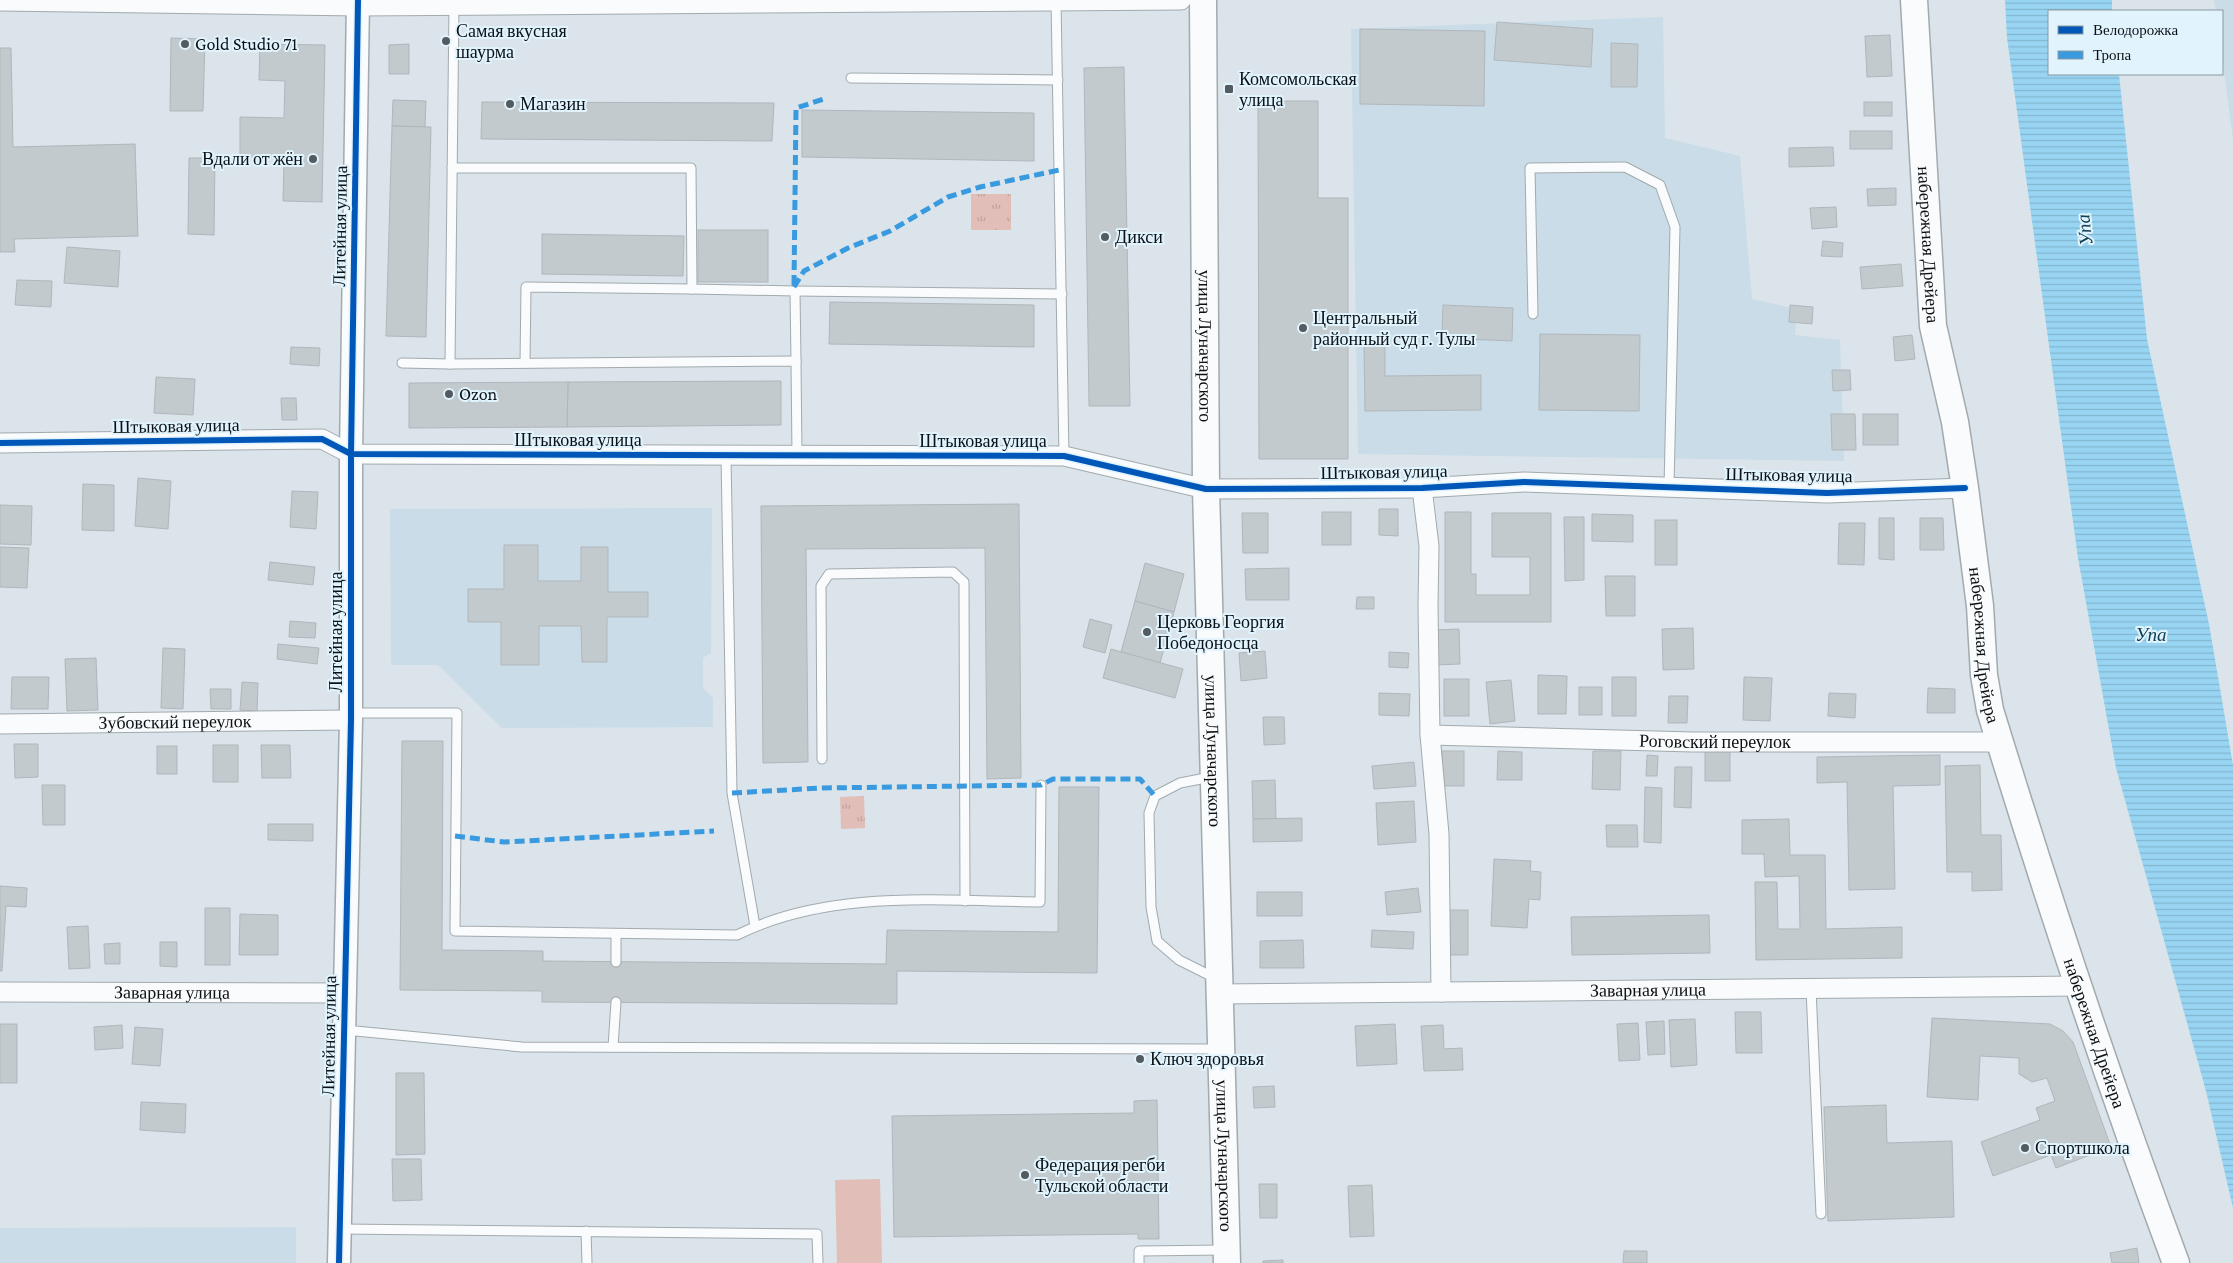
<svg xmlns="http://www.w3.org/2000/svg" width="2233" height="1263" font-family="'Crimson Pro',serif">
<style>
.built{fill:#c9dce7}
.grass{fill:url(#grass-tufts)}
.pitch{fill:#e1beb7}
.water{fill:url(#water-rules)}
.building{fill:#c2cace;stroke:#b0b7bc}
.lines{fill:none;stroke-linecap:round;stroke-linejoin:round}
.service-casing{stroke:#a2aaae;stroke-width:11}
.minor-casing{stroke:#a2aaae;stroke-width:21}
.tertiary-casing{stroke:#a2aaae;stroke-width:25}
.secondary-casing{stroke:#a2aaae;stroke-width:29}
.service{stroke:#f9fbfc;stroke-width:9}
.minor{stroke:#f9fbfc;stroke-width:19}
.tertiary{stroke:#f9fbfc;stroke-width:22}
.secondary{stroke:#f9fbfc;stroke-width:26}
.quiet{stroke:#3a9adf;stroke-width:5;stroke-dasharray:10 5;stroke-linecap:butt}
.cycleway-casing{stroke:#e1f4fe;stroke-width:9}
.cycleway{stroke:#0057b8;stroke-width:6}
.poi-dot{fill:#535b60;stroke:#e1f4fe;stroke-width:2}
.labels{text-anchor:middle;stroke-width:4;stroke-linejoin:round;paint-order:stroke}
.poi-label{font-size:18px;fill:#0b1115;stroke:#e1f4fe;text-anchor:start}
.street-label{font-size:18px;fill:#0b1115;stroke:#e1f4fe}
.water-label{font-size:19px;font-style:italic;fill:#104155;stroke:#e1f4fe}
</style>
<defs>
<pattern id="grass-tufts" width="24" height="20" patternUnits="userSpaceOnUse" patternTransform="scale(1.25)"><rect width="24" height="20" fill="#e1beb7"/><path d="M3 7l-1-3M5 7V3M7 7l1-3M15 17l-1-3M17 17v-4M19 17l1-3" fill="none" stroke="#c0a29c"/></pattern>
<pattern id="water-rules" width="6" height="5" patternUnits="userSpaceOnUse" patternTransform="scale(1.25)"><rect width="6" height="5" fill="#98d5f3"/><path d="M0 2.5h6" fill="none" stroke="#82b6cf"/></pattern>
</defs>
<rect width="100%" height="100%" fill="#dae4ea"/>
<!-- built -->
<g class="built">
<polygon points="2214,0 2233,0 2233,140 2222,56 2222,11 2216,11"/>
<polygon points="1663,17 1665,138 1740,156 1752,299 1797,309 1795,335 1840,340 1844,461 1358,454 1351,29"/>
<polygon points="712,508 711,653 703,658 703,688 713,698 713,727 502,728 438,665 391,665 390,509"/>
<polygon points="296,1227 296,1263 0,1263 0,1228"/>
</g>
<!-- grass -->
<g class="grass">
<rect x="971" y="194" width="40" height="36"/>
<polygon points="864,796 865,828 841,829 840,797"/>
</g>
<!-- pitch -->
<polygon class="pitch" points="880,1179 882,1263 837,1263 835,1180"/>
<!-- water -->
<polygon class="water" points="2005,0 2112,0 2112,11 2049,11 2049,74 2119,74 2147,339 2209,624 2233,765 2233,1208 2206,1091 2116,768 2078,558 2007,38"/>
<!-- building -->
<g class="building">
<polygon points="1497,22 1593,29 1591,67 1494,60"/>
<polygon points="1360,29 1485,31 1484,106 1360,104"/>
<polygon points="1890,35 1892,76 1867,77 1865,36"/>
<polygon points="171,38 205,39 203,111 170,111"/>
<polygon points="1611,43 1638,44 1637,87 1611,87"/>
<polygon points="260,44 325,45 322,202 283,201 284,157 240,157 240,117 284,118 285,81 259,80"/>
<polygon points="409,44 409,74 389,74 389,45"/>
<polygon points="0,48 11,48 13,147 135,144 138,236 14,239 15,252 0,252"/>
<polygon points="1124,67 1130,406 1089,406 1084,68"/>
<polygon points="393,100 426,101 425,127 392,126"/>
<polygon points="1258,101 1318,101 1318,198 1348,198 1348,459 1259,459"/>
<polygon points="482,102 774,103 772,141 481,139"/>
<rect x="1864" y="102" width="28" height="14"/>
<polygon points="802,110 1034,113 1034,161 802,157"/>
<polygon points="392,126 431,127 426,337 386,336"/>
<rect x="1850" y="131" width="42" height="18"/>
<polygon points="1833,147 1834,166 1789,167 1789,148"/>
<polygon points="189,158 215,158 214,235 188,234"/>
<polygon points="1896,188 1896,205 1868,206 1867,189"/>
<polygon points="1836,207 1837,227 1812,229 1810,208"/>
<rect x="698" y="230" width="70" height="52"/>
<polygon points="542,234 684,236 683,276 542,274"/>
<polygon points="1823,241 1843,243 1842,257 1821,256"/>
<polygon points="67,247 120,251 118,287 64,283"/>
<polygon points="1901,264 1903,286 1862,289 1860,267"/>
<polygon points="17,280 52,281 51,307 15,305"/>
<polygon points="830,302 1034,305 1034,347 829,344"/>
<polygon points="1443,305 1513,308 1512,341 1442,338"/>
<polygon points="1790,305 1813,307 1812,324 1789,322"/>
<polygon points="1540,334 1640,335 1639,411 1539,410"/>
<polygon points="1912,335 1915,359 1895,361 1893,337"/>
<polygon points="1385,343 1385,376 1481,375 1481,410 1365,411 1364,344"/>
<polygon points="291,347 320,348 319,366 290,364"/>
<polygon points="1832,370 1850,370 1851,390 1833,391"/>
<polygon points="156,377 195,379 193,415 154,413"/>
<polygon points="781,381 781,425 567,427 568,382"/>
<polygon points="568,382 567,427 409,428 409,383"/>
<polygon points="281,398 296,398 297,420 282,420"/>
<polygon points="1831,414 1855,414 1856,450 1832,450"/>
<rect x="1863" y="414" width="35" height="31"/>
<polygon points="138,478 171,481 168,529 135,526"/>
<polygon points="83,484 114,485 114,531 82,530"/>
<polygon points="292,491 318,492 316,529 290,527"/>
<polygon points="1019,504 1021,778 987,779 985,548 806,549 808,762 763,763 761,506"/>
<polygon points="0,505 32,506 31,545 0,544"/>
<polygon points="1379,509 1398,509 1398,536 1379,535"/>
<rect x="1322" y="512" width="29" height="33"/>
<polygon points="1445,512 1471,512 1471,574 1476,574 1476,595 1530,595 1530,557 1492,557 1492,513 1551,513 1551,622 1445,622"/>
<polygon points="1242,513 1268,513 1268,553 1243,553"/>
<polygon points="1592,514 1633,515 1633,542 1592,541"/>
<polygon points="1564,517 1584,517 1584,580 1565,581"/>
<polygon points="1879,518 1894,518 1894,560 1879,559"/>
<polygon points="1920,518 1943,518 1944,550 1920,550"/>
<rect x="1655" y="520" width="22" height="45"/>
<polygon points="1839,523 1865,523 1864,565 1838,564"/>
<polygon points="504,545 538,545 538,581 581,581 581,547 608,547 608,592 648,592 648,617 607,617 607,662 582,662 581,626 539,626 539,665 501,665 501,622 468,622 468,589 504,589"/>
<polygon points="0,547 29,548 27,588 0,587"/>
<polygon points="270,562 315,567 313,585 268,580"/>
<polygon points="1145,563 1184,574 1174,612 1135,601"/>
<polygon points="1289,568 1289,600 1246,600 1245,569"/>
<polygon points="1605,576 1635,576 1635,616 1606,616"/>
<polygon points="1357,597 1374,597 1374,609 1356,609"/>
<polygon points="1135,601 1174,612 1160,663 1121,652"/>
<polygon points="1090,619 1112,625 1105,653 1083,647"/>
<polygon points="290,621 316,623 315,638 289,637"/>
<polygon points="1693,628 1694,669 1663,670 1662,629"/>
<polygon points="1459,629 1460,664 1436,665 1435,630"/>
<polygon points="278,644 319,648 317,664 277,659"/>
<polygon points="163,648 185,649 183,709 161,708"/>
<polygon points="1111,649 1183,669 1175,698 1103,678"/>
<polygon points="1265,651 1267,678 1241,681 1239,653"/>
<polygon points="1389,652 1409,653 1408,668 1389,667"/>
<polygon points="96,658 98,710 67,711 65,659"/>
<polygon points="1538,675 1567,676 1566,714 1538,714"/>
<polygon points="12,677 49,677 48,709 11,709"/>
<rect x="1612" y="677" width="24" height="39"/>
<polygon points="1744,677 1772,678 1770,721 1743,720"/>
<rect x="1444" y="679" width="25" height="37"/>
<polygon points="1511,680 1515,721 1490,724 1486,682"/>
<polygon points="242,682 258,683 257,711 240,710"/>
<rect x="1579" y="687" width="23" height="28"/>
<polygon points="1928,688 1955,689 1955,713 1927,713"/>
<polygon points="210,689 231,689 231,709 211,709"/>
<polygon points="1379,693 1410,694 1409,716 1379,715"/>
<polygon points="1829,693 1856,694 1855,718 1828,716"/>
<polygon points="1669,696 1688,696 1687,723 1668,723"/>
<polygon points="1263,717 1284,717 1285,744 1264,745"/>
<polygon points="402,741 443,741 442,950 543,951 543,961 886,964 887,930 1058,932 1059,787 1099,787 1097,973 897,971 897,1004 542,1002 542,991 400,990"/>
<polygon points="14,744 38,744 38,777 15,778"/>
<rect x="213" y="745" width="25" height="37"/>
<polygon points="261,745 290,745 291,778 262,778"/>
<rect x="157" y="746" width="20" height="28"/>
<rect x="1442" y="751" width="22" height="35"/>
<polygon points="1498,751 1522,752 1522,780 1497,780"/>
<polygon points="1593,751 1621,751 1620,790 1592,789"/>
<rect x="1705" y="751" width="25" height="30"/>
<polygon points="1647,755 1658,756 1657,776 1646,776"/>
<polygon points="1940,755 1940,785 1893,786 1895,889 1849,890 1847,782 1817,783 1817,757"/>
<polygon points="1414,762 1416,786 1374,789 1372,766"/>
<polygon points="1980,765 1981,835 2001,835 2002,890 1972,891 1972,872 1947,872 1945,766"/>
<polygon points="1675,767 1692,767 1691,808 1674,807"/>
<polygon points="1275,780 1276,819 1253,819 1252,781"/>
<polygon points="42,785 65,785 65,825 43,825"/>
<polygon points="1645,787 1662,788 1661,843 1644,842"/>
<polygon points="1414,801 1416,842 1378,845 1376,803"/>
<polygon points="1302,818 1302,841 1253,842 1253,819"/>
<polygon points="1789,819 1790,855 1825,855 1826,929 1902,927 1902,958 1756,960 1755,882 1777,882 1778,929 1800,929 1799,876 1765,877 1764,854 1742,854 1742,820"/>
<polygon points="268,824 313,824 313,841 268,840"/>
<polygon points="1606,825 1637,825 1638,847 1607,847"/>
<polygon points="1494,859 1531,861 1530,871 1541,872 1540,900 1529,899 1527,928 1491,926"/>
<polygon points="0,886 27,888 26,907 6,906 2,971 0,971"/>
<polygon points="1418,888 1421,912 1387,915 1385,892"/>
<rect x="1257" y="892" width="45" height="24"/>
<rect x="205" y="908" width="25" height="57"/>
<rect x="1447" y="910" width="21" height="45"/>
<polygon points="240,914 278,915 278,955 239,955"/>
<polygon points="1709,915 1710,953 1572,955 1571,917"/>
<polygon points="88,926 90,968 69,969 67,927"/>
<polygon points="1372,930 1414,932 1413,949 1371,947"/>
<polygon points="1303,940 1304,968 1260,968 1260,941"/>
<polygon points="160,942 177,942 177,967 160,966"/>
<polygon points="120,943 120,964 105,964 104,944"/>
<polygon points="1735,1012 1761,1012 1762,1053 1736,1053"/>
<polygon points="1932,1018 2050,1024 2063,1031 2073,1042 2111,1147 2056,1168 2051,1155 1993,1176 1981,1142 2040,1120 2036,1108 2055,1101 2047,1078 2032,1082 2019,1074 2019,1058 1980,1056 1978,1100 1927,1097"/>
<polygon points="1695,1019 1697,1065 1671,1067 1669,1020"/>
<polygon points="1664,1021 1665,1054 1648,1055 1646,1022"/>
<polygon points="1638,1023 1640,1060 1619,1061 1617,1024"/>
<rect x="0" y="1024" width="17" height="59"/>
<polygon points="1395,1024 1397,1064 1357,1066 1355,1026"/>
<polygon points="122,1025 123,1048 95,1050 94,1027"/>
<polygon points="1443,1025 1444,1049 1462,1048 1463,1070 1424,1071 1421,1026"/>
<polygon points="135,1027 163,1029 160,1066 132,1064"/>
<polygon points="396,1073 424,1073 425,1154 396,1155"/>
<polygon points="1274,1086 1275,1107 1254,1108 1253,1087"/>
<polygon points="1157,1100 1159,1239 1138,1239 1138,1234 894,1237 892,1116 1134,1113 1134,1101"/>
<polygon points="141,1102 186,1104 185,1133 140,1130"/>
<polygon points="1886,1105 1887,1143 1952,1141 1954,1217 1828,1221 1824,1107"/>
<polygon points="392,1159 421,1159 422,1200 393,1201"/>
<polygon points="1259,1184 1277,1184 1277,1218 1260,1218"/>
<polygon points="1372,1185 1374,1236 1350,1237 1348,1186"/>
<polygon points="2137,1248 2139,1263 2112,1263 2110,1253"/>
<polygon points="1624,1251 1647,1251 1647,1263 1623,1263"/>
<polygon points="1283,1260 1283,1263 1263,1263 1263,1261"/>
</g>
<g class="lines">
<defs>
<g id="service">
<polyline points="1056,1 1064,456"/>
<polyline points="851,78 1058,80"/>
<polyline points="452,168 691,168 692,289 795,291 796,361"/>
<polyline points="795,291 1062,294"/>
<polyline points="1533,314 1530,168 1625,167 1660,185 1675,227 1669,487"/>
<polyline points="402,363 450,364 454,5"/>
<polyline points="525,363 526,287 692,289"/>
<polyline points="450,364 796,361 797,456"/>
<polyline points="726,456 732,793 755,926"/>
<path d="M351,713h106l-2,218 282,4c93,-46 202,-34 303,-33l1,-117"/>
<polyline points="822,759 821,586 829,574 953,572 964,582 965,901"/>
<polyline points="1211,777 1180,783 1155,796 1149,813 1151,907 1157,941 1179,960 1215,978"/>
<polyline points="616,962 616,934"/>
<polyline points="1811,989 1821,1214"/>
<polyline points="345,1030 522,1047 1218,1049"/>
<polyline points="613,1047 616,1002"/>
<polyline points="340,1229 817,1234 818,1263"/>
<polyline points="586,1231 587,1263"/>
<polyline points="1139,1263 1139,1251 1224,1250"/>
</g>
<g id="minor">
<polyline points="0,1 358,6 1181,0"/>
<polyline points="0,443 322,439 351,454 1064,456 1206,489 1422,488 1524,482 1827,493 1965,488"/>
<polyline points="1422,488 1429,546 1428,606 1430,735 1439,834 1441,992"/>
<path id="s1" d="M0,724l351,-4"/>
<path id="s2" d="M1430,735l263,7h307"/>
<path id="s3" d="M0,992l345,1"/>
<path id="s4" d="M1219,994l858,-8"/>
</g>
<polyline id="tertiary" points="339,1263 351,720 351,454 358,0"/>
<g id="secondary">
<path id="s5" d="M1203,0l3,489 21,774"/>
<path id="s6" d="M1914,0l19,326 22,96 10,66 15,118 4,69 6,35c57,186 118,371 186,553"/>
</g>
</defs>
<!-- service casing -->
<use href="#service" class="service-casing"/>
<!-- minor casing -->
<use href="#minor" class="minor-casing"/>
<!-- tertiary casing -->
<use href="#tertiary" class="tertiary-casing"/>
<!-- secondary casing -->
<use href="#secondary" class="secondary-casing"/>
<!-- service -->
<use href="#service" class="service"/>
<!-- minor -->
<use href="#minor" class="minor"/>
<!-- tertiary -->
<use href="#tertiary" class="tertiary"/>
<!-- secondary -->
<use href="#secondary" class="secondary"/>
<!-- quiet -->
<g class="quiet">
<polyline points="794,285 796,108 827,98"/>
<polyline points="794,287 804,271 848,248 890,231 948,197 980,187 1059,170"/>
<polyline points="732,793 822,788 1041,785 1053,779 1140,779 1155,796"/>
<polyline points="455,836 504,842 714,831"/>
</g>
<defs>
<g id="cycleway">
<polyline points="0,443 322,439 351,454 1064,456 1206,489 1422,488 1524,482 1827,493 1965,488"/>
<polyline points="339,1263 351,720 351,454 358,0"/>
</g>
</defs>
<!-- cycleway casing -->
<use href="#cycleway" class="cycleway-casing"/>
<!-- cycleway -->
<use href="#cycleway" class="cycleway"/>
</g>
<!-- markers -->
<g class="poi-dot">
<circle cx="446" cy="41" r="5"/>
<circle cx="185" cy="44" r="5"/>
<rect x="1224" y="84" width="10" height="10" rx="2.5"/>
<circle cx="510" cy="104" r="5"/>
<circle cx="313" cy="159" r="5"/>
<circle cx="1105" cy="237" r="5"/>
<circle cx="1303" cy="328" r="5"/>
<circle cx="449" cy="394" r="5"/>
<circle cx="1147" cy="632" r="5"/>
<circle cx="1140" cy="1059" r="5"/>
<circle cx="2025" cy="1148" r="5"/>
<circle cx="1025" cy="1175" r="5"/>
</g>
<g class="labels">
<!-- poi labels -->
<g class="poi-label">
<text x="456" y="37">Самая вкусная<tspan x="456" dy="21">шаурма</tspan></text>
<text x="195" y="50">Gold Studio 71</text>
<text x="1239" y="85">Комсомольская<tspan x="1239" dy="21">улица</tspan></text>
<text x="520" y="110">Магазин</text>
<text x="303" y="165" text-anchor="end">Вдали от жён</text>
<text x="1115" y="243">Дикси</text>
<text x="1313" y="324">Центральный<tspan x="1313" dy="21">районный суд г. Тулы</tspan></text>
<text x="459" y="400">Ozon</text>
<text x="1157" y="628">Церковь Георгия<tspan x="1157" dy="21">Победоносца</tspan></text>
<text x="1150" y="1065">Ключ здоровья</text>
<text x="2035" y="1154">Спортшкола</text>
<text x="1035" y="1171">Федерация регби<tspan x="1035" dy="21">Тульской области</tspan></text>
</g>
<!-- street labels -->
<g class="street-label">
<text transform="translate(340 226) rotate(-89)" y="6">Литейная улица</text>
<text dy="6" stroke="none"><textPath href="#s6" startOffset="245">набережная Дрейера</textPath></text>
<text dy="6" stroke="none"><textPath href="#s5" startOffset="346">улица Луначарского</textPath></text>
<text transform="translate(176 426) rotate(-1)" y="6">Штыковая улица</text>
<text x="578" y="446">Штыковая улица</text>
<text x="983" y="447">Штыковая улица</text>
<text transform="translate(1384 472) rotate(-1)" y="6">Штыковая улица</text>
<text transform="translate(1789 475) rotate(1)" y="6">Штыковая улица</text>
<text transform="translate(336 632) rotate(-90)" y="6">Литейная улица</text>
<text dy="6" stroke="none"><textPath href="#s6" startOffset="650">набережная Дрейера</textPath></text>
<text dy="6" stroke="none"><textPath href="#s1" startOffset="175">Зубовский переулок</textPath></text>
<text dy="6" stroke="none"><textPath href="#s2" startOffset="285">Роговский переулок</textPath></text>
<text dy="6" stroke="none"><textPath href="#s5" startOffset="751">улица Луначарского</textPath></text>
<text dy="6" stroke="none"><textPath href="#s4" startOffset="429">Заварная улица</textPath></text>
<text dy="6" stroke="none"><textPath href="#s3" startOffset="172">Заварная улица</textPath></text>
<text dy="6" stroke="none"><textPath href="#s6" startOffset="1055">набережная Дрейера</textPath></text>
<text transform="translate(329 1036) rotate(-89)" y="6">Литейная улица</text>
<text dy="6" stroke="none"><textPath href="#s5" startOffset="1156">улица Луначарского</textPath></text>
</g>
<!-- water labels -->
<g class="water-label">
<text transform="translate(2084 230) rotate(-97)" y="7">Упа</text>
<text x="2151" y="641">Упа</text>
</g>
</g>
<!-- legend -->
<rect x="2048" y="10" width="175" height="65" fill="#e1f4fe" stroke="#8b99a1"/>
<rect x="2058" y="26" width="25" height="8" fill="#0057b8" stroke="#8b99a1"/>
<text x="2093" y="35" font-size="15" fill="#0b1115">Велодорожка</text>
<rect x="2058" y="51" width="25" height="8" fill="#3a9adf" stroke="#8b99a1"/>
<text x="2093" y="60" font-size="15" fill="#0b1115">Тропа</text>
</svg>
